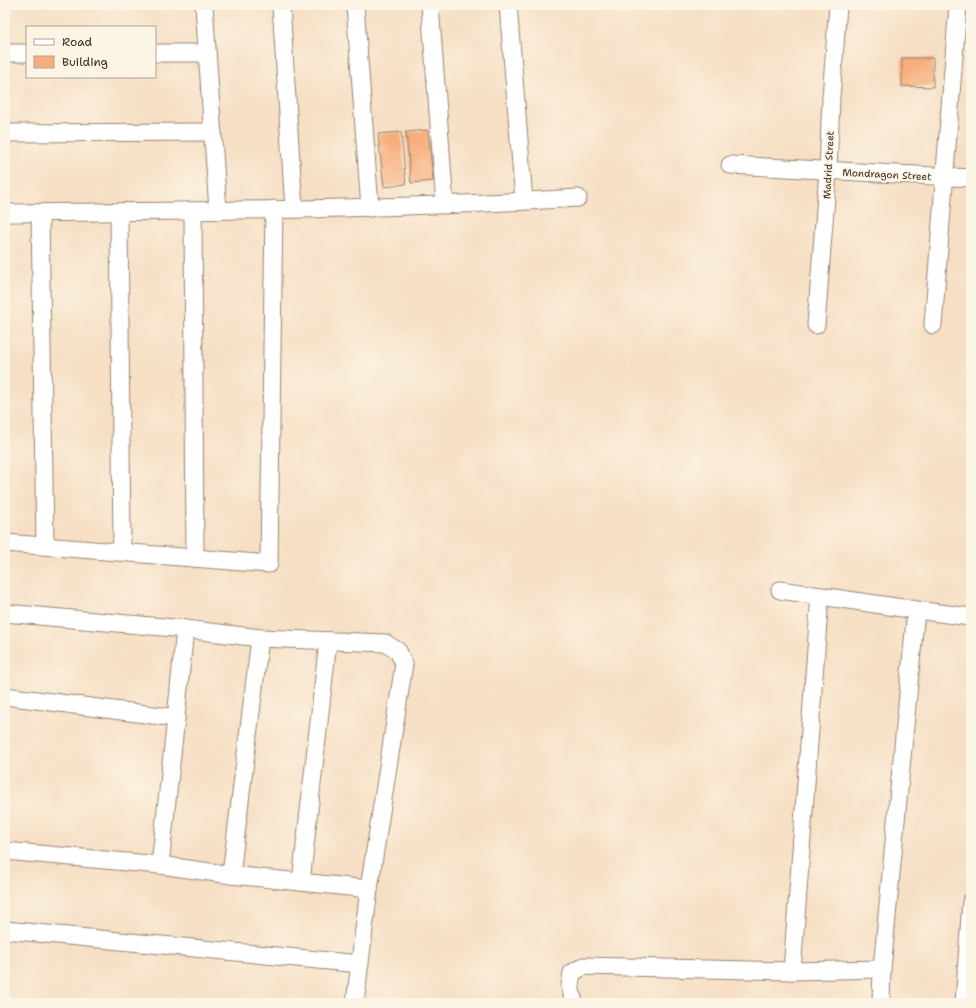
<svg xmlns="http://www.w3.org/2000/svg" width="976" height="1008" font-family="'Shantell Sans',sans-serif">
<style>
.building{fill:#f7ad7c}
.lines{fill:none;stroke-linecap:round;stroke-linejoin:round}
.minor-casing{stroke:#988471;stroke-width:19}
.minor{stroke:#fff;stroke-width:17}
.labels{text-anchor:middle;stroke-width:4;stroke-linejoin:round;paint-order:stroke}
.street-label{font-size:10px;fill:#3b2a1e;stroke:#fcf5e5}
</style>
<rect width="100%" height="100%" fill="#fcf5e5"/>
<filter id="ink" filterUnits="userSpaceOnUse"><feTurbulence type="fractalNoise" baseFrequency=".025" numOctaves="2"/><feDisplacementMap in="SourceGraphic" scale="8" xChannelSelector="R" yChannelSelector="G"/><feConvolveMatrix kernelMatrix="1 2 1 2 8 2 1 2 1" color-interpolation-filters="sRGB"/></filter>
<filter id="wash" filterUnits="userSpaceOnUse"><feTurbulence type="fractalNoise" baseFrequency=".012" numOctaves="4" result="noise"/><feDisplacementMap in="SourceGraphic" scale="16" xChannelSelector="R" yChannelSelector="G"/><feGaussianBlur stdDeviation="0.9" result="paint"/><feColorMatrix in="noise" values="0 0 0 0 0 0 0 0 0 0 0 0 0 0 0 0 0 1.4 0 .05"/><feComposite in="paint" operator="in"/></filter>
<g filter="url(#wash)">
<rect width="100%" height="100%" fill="#f6dfc4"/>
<g id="blocks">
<!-- building -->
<g class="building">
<polygon points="902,58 933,58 933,87 902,86"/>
<polygon points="428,130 433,181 411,183 406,132"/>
<polygon points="401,132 406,184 384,187 378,134"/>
</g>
</g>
</g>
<g filter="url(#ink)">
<use href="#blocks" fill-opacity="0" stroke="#988471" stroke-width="1"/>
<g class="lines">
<defs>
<g id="minor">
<polyline points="204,5 218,211"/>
<polyline points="281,5 294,209"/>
<polyline points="355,5 370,208"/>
<polyline points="430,5 445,205"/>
<polyline points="508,5 524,201"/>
<polyline points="5,53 27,53"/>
<polyline points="155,53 207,53"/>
<polyline points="5,133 213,132"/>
<polyline points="730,165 971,178"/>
<polyline points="193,211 195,558"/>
<polyline points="119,212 122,552"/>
<path d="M5,213c191,-2 382,-3 573,-15"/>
<polyline points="40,213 45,546"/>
<polyline points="816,325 828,171 831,98 838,5"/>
<polyline points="933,325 958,5"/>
<polyline points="5,543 269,564 274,209"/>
<polyline points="780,590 916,610 971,617"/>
<polyline points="5,613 185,629 260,638 385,643 398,651 404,664 369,889 231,875 160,865 5,851"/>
<polyline points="5,696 176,718 185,629"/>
<polyline points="160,865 176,718"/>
<polyline points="231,875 260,638"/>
<polyline points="301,882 328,641"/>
<polyline points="5,930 360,964"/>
<polyline points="792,971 820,596"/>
<polyline points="355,1003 369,889"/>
<polyline points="574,1003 570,985 572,973 584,966 792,971 882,969"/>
<polyline points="881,1003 882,969 916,610"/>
<polyline points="964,1003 971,902"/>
</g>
</defs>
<!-- minor casing -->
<use href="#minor" class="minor-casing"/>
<!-- minor -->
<use href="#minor" class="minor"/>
</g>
</g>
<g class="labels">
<!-- street labels -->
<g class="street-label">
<text transform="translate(828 165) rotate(-87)" y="4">Madrid Street</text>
<text transform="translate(887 174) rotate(3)" y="4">Mondragon Street</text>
</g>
</g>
<!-- margin -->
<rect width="976" height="1008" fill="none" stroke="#fcf5e5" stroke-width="20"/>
<!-- legend -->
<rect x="26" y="26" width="130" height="52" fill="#fcf5e5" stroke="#afa495"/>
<rect x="34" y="39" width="20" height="6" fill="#ffffff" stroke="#afa495"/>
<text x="62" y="46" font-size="12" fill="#3b2a1e">Road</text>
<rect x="34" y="56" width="20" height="12" fill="#f7ad7c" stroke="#afa495"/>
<text x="62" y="66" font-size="12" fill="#3b2a1e">Building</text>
</svg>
